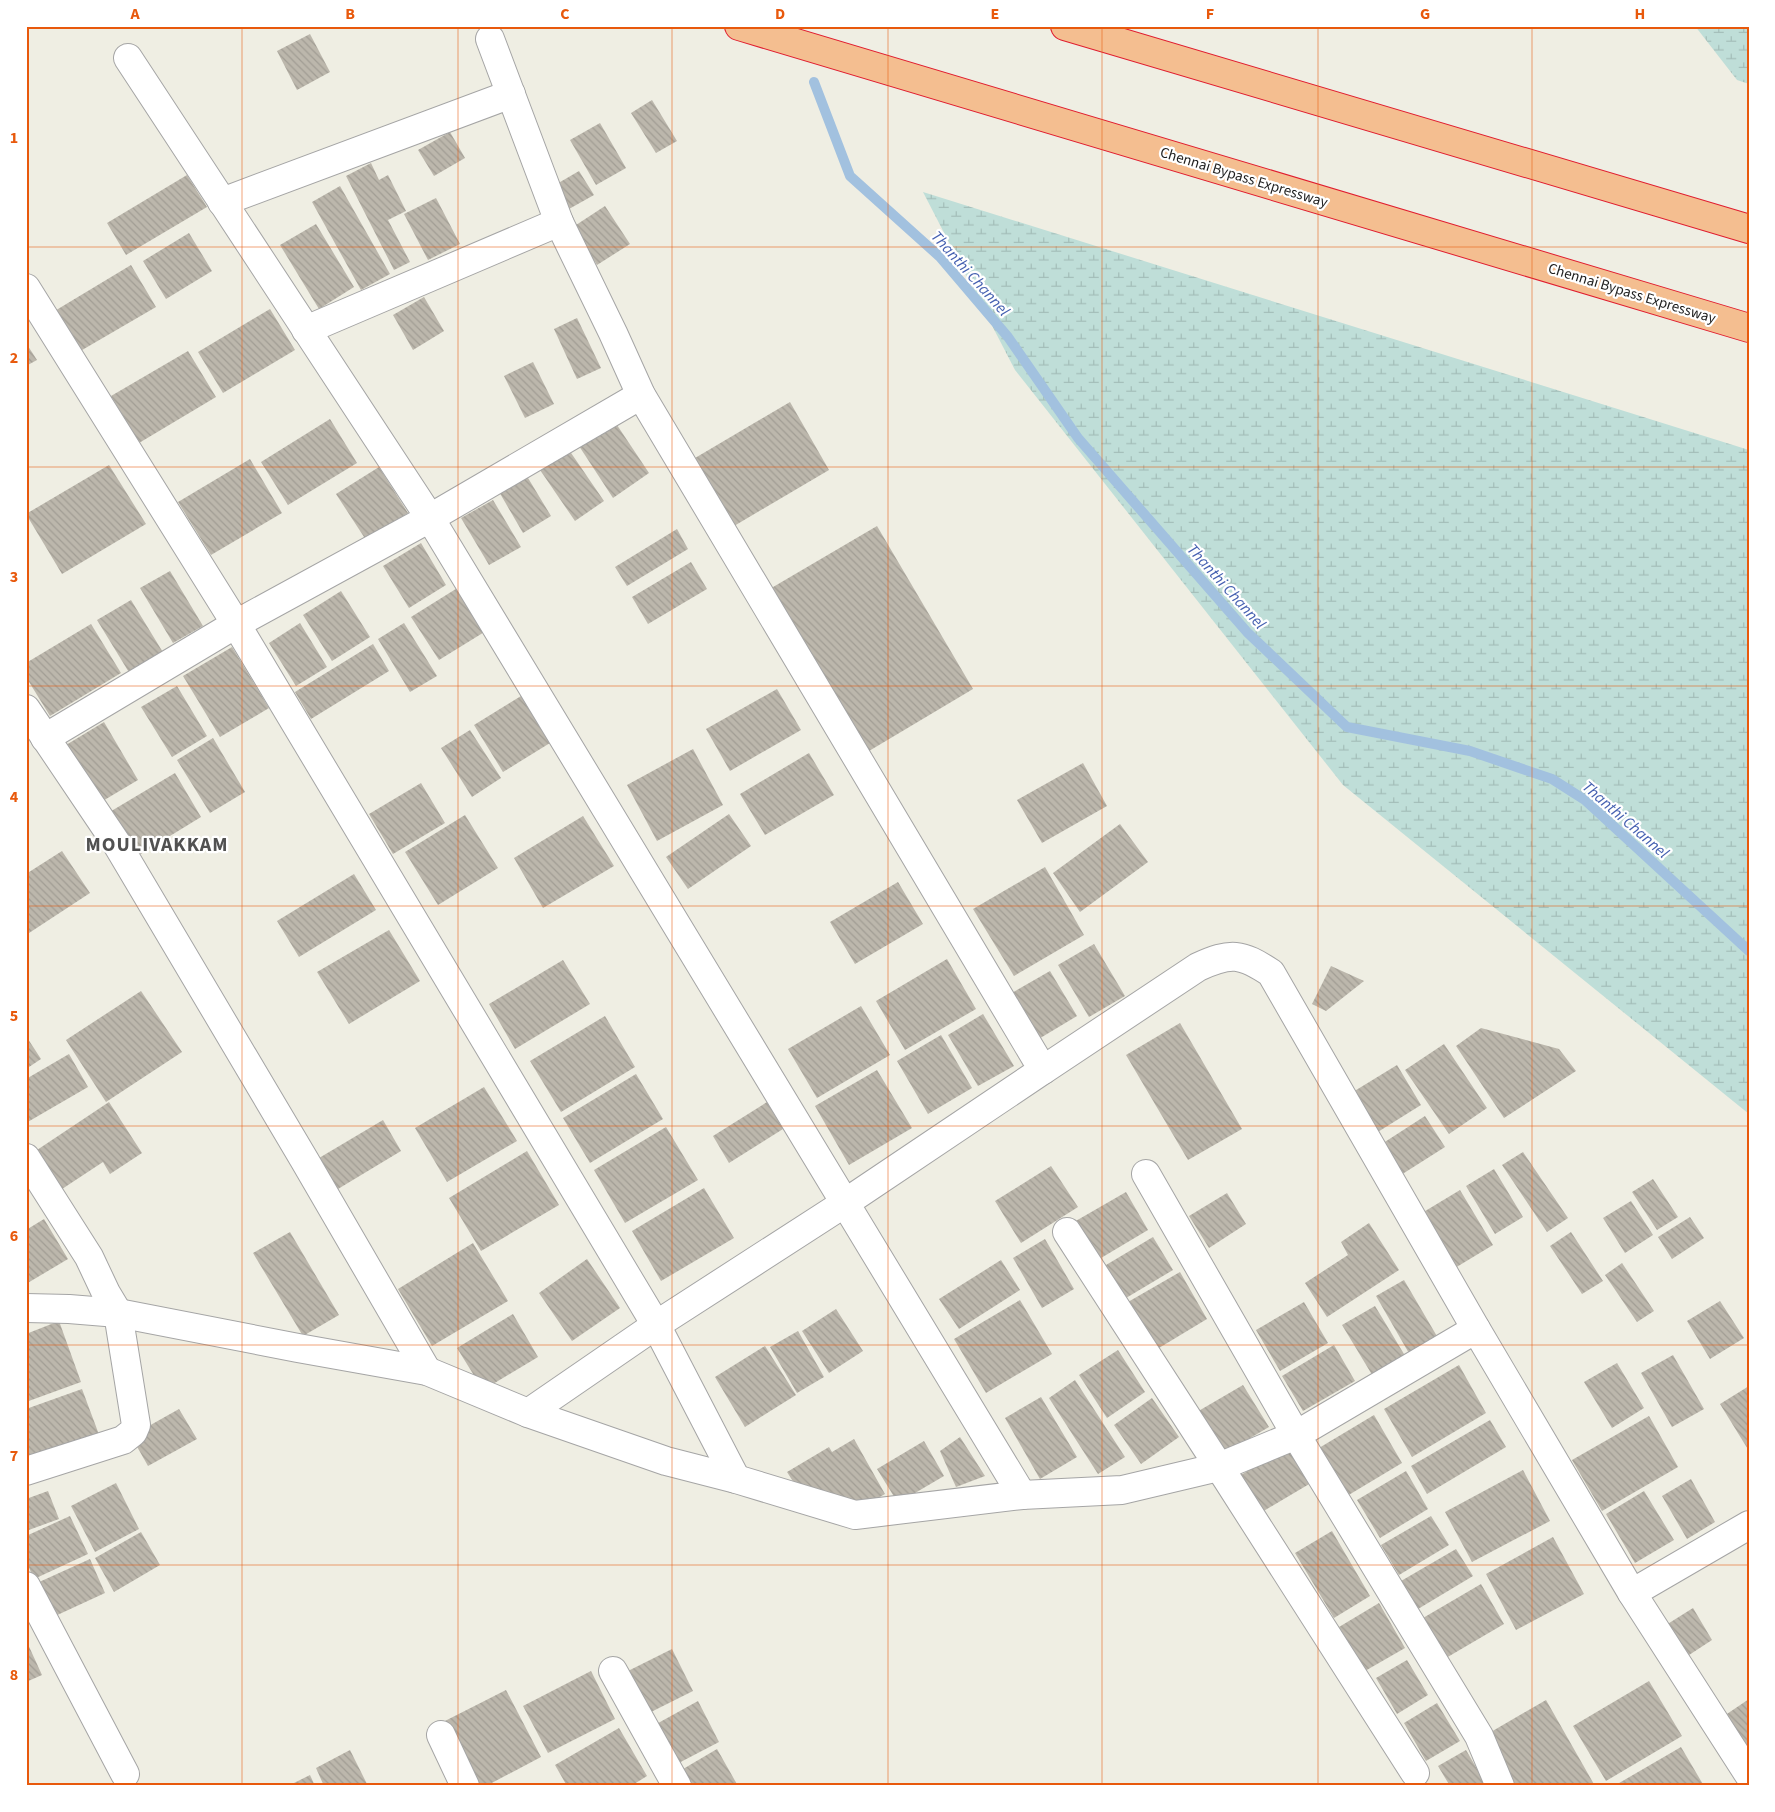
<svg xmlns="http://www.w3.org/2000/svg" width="1775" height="1812" font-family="'Source Sans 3',sans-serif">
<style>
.wetland{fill:url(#wetland-marsh)}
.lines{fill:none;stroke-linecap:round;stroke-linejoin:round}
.stream{stroke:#a2c1df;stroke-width:10}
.building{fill:url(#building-back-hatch)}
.minor-casing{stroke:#a5a5a5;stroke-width:30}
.trunk-casing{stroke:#e01d2f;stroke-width:30}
.minor{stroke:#fff;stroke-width:28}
.trunk{stroke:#f4be90;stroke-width:28}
.grid{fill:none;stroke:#e8590c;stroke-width:1;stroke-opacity:0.55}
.labels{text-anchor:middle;stroke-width:4.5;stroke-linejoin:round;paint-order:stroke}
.street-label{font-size:15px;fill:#1e1e1e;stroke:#fff}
.water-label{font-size:16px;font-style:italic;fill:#4661b1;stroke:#fff}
.district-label{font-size:20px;font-weight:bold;letter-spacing:1px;fill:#515151;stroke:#fff}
.neatline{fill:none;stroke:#e8590c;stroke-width:2}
.grid-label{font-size:16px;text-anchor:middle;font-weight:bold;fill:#e8590c}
</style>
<defs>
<pattern id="wetland-marsh" width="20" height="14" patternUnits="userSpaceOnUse" patternTransform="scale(1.25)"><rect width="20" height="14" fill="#bfded8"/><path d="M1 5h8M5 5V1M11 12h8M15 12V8" fill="none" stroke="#a4beb9"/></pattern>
<pattern id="building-back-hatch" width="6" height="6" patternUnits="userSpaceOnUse" patternTransform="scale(1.25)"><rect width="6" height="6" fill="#bcb7ac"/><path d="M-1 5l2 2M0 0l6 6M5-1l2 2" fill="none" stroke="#a19d94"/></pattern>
</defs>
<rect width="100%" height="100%" fill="#efeee3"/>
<!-- wetland -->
<g class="wetland">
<polygon points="1695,26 1749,26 1749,84 1737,80"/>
<polygon points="923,192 1749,450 1749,1114 1343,785 1015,370"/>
</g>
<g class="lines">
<!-- stream -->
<polyline class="stream" points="814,82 850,176 940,257 1008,337 1078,438 1247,632 1347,727 1470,751 1552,779 1585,800 1749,951"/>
</g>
<!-- building -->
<g class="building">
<polygon points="310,34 330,72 297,90 277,51"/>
<polygon points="652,100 677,141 656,153 631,113"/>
<polygon points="600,123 626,168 596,185 570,140"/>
<polygon points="450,132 465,158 434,176 418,150"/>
<polygon points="371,163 379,180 388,175 406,211 388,220 410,262 394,270 346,176"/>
<polygon points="579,171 594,195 569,209 555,185"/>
<polygon points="187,175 207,207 126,255 107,223"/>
<polygon points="340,186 390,274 361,290 312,202"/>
<polygon points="436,198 460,244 428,260 404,214"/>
<polygon points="605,206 630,244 597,265 573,227"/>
<polygon points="316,224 354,287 319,309 280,245"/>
<polygon points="189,233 212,271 166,299 143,261"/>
<polygon points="131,265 156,307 77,353 53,312"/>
<polygon points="424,297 444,331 413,350 393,315"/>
<polygon points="270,309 295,350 223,393 198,352"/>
<polygon points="577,318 601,368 577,379 554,329"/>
<polygon points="26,343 37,360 26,366"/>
<polygon points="188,351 216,397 139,443 111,396"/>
<polygon points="533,362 554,404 525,418 504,376"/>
<polygon points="790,402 829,470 729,529 690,461"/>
<polygon points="330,419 357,463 288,505 261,462"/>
<polygon points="615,422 649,473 613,498 579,446"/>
<polygon points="569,450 604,501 575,521 540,470"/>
<polygon points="250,459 282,513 211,555 178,502"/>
<polygon points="109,465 146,524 62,574 26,514"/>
<polygon points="379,467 408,513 366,540 336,494"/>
<polygon points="525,473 551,516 523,533 498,490"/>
<polygon points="493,500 521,547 489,565 461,518"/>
<polygon points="877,526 973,689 864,754 768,590"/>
<polygon points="677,529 688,549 627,586 615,567"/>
<polygon points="421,543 446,585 409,608 383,566"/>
<polygon points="691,562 707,589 648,624 632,597"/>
<polygon points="170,571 203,626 173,643 140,588"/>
<polygon points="459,587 486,631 439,660 411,617"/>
<polygon points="341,591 370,637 332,661 303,615"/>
<polygon points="131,600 164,654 130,674 97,620"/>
<polygon points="300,623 327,667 296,686 269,643"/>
<polygon points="404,623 437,676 410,692 378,639"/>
<polygon points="91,624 121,673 50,716 26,677 26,663"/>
<polygon points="373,644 389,671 311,719 295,692"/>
<polygon points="232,647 269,708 220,737 183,676"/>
<polygon points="177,686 207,736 172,757 141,707"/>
<polygon points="777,689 801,730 730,771 706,729"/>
<polygon points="521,696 550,743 503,772 474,725"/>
<polygon points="104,722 138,780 101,802 66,745"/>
<polygon points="470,730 501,778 472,797 441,748"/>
<polygon points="213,738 245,792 210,813 177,760"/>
<polygon points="693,749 723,805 657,841 627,785"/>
<polygon points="809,753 834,795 765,835 740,794"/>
<polygon points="1083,763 1107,806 1042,843 1017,800"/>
<polygon points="175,773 201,817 134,858 108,813"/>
<polygon points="421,783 445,823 393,854 369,814"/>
<polygon points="729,814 751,846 688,889 666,857"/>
<polygon points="465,815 498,868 438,905 405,852"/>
<polygon points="583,816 614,866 543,908 514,858"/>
<polygon points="1120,824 1148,862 1080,912 1053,873"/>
<polygon points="62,851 90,893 26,935 26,874"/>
<polygon points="1045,867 1084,935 1014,976 973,909"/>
<polygon points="354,874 376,910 299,957 277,921"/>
<polygon points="898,882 923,924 855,964 830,922"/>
<polygon points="389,930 420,981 349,1024 317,972"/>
<polygon points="1094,944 1125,996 1089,1017 1058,965"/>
<polygon points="947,959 976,1009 905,1050 876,1001"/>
<polygon points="563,960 590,1004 515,1049 489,1004"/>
<polygon points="1331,966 1364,981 1326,1011 1312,1004"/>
<polygon points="1050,971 1077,1016 1037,1040 1010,994"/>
<polygon points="141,991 182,1052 106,1102 66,1040"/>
<polygon points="861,1006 890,1055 817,1098 788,1049"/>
<polygon points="983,1014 1014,1066 978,1086 948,1035"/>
<polygon points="605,1016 635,1067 561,1112 530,1061"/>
<polygon points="1180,1023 1242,1129 1188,1160 1126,1055"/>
<polygon points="1481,1028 1559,1049 1576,1071 1504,1118 1456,1046"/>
<polygon points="941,1035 972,1088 928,1114 897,1061"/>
<polygon points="26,1036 41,1059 26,1069"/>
<polygon points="1444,1044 1487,1108 1449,1134 1405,1070"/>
<polygon points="69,1054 88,1087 26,1123 26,1079"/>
<polygon points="1397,1065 1421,1105 1373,1135 1348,1095"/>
<polygon points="877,1070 912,1128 849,1165 815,1106"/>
<polygon points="636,1074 663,1119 590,1163 563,1118"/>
<polygon points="484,1087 517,1141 447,1182 415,1128"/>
<polygon points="109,1102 142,1153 110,1174 103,1162 56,1193 31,1154"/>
<polygon points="767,1102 783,1129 729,1163 713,1136"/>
<polygon points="1425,1116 1445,1147 1393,1180 1374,1149"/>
<polygon points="383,1120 401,1151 333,1192 314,1161"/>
<polygon points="666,1127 698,1180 625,1223 594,1170"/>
<polygon points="527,1151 559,1205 481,1251 449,1198"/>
<polygon points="1523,1152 1568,1218 1547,1232 1502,1165"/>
<polygon points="1051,1166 1078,1207 1021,1243 995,1201"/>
<polygon points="1494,1169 1523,1217 1495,1234 1466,1186"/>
<polygon points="1653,1179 1678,1217 1657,1230 1632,1192"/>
<polygon points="704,1188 734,1238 661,1281 632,1231"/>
<polygon points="1460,1190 1493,1245 1450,1271 1417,1216"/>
<polygon points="1126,1192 1148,1230 1096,1261 1074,1222"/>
<polygon points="1227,1193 1246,1224 1209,1248 1189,1216"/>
<polygon points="1631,1201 1653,1235 1625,1253 1603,1218"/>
<polygon points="1690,1217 1704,1238 1672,1259 1658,1237"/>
<polygon points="44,1219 68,1259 26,1284 26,1230"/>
<polygon points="1369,1223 1399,1270 1327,1317 1305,1283 1348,1255 1341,1242"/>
<polygon points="290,1232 339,1315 303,1336 253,1253"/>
<polygon points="1571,1232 1603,1281 1582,1294 1550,1246"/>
<polygon points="1153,1237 1173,1270 1121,1301 1101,1268"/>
<polygon points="1045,1239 1074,1289 1042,1308 1013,1258"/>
<polygon points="473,1243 508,1301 432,1346 398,1289"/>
<polygon points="587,1259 620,1308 572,1341 539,1293"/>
<polygon points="1001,1260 1020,1290 959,1329 939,1299"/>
<polygon points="1622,1263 1654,1311 1637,1322 1605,1275"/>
<polygon points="1180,1272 1207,1319 1149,1354 1121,1306"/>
<polygon points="1404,1280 1438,1338 1410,1355 1376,1296"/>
<polygon points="1020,1300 1052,1354 986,1393 954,1339"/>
<polygon points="1720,1301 1744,1338 1710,1359 1687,1321"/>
<polygon points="1304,1302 1328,1343 1280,1371 1256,1330"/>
<polygon points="1375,1306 1407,1359 1374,1378 1342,1325"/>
<polygon points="836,1309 863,1351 829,1373 802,1331"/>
<polygon points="513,1314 538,1357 483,1390 457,1348"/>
<polygon points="59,1321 81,1382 26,1402 26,1334"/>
<polygon points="798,1331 824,1377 797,1393 770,1347"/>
<polygon points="1334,1345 1355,1381 1303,1411 1282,1376"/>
<polygon points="765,1346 796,1395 745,1427 715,1377"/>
<polygon points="1118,1350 1145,1392 1107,1418 1079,1375"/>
<polygon points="1673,1355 1704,1409 1672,1427 1641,1373"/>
<polygon points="1617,1363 1644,1408 1612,1428 1584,1382"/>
<polygon points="1459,1365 1486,1413 1412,1457 1384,1409"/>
<polygon points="1075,1380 1125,1457 1098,1474 1049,1398"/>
<polygon points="1243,1385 1269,1427 1216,1458 1190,1416"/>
<polygon points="1749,1386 1749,1451 1720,1404"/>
<polygon points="82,1389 101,1440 26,1467 26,1409"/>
<polygon points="1041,1397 1077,1457 1040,1479 1005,1418"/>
<polygon points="1152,1398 1179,1437 1141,1464 1114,1425"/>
<polygon points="179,1409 197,1439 148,1466 131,1436"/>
<polygon points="1374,1415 1402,1463 1347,1496 1319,1448"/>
<polygon points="1649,1416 1678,1467 1602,1511 1572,1460"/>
<polygon points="1490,1420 1506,1447 1427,1494 1411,1466"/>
<polygon points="960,1437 985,1476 956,1487 940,1451"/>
<polygon points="854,1439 885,1494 855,1511 794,1483 787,1472 829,1447 832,1452"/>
<polygon points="924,1441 944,1476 898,1503 877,1469"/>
<polygon points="1294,1443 1316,1480 1257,1515 1236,1478"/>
<polygon points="1523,1470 1550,1521 1472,1562 1445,1512"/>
<polygon points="1406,1471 1428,1509 1380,1538 1357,1500"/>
<polygon points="1691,1479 1715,1522 1687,1539 1662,1496"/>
<polygon points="116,1483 139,1529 95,1552 71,1506"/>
<polygon points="48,1491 59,1519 26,1531 26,1499"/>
<polygon points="1644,1491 1674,1540 1635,1563 1606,1514"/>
<polygon points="70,1516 88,1554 34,1579 26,1561 26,1536"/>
<polygon points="1431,1516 1449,1545 1399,1575 1381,1545"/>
<polygon points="1332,1531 1370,1596 1334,1618 1295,1553"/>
<polygon points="141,1532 160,1565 114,1592 95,1558"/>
<polygon points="1553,1537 1584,1594 1516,1630 1486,1574"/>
<polygon points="1456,1549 1473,1576 1418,1609 1401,1581"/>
<polygon points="90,1559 105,1593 53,1617 37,1583"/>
<polygon points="1481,1584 1504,1624 1446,1658 1423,1618"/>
<polygon points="1379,1603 1405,1648 1365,1671 1339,1627"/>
<polygon points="1693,1608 1712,1640 1686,1657 1666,1625"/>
<polygon points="26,1640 42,1675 26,1682"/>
<polygon points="672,1649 693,1691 645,1715 624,1673"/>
<polygon points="1407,1660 1428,1695 1397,1714 1376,1678"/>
<polygon points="591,1671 615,1719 548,1753 523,1706"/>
<polygon points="1649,1681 1682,1736 1606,1781 1573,1726"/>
<polygon points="506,1690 541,1757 486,1786 472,1786 439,1724"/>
<polygon points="1749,1699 1749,1760 1721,1718"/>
<polygon points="1546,1700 1595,1786 1513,1786 1484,1736"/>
<polygon points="698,1701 719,1742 673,1766 651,1727"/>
<polygon points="1437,1703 1460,1741 1426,1761 1404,1723"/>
<polygon points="619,1728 647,1776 631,1786 567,1786 555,1765"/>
<polygon points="1681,1747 1704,1786 1614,1786"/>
<polygon points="717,1749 738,1786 685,1786 678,1772"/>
<polygon points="350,1750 368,1786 324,1786 316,1768"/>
<polygon points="1466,1750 1487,1786 1450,1786 1438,1766"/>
<polygon points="310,1775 315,1786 288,1786"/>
</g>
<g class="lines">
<defs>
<g id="minor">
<polyline points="490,39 559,222 613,333 641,395 1043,1070 845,1203 1022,1495 1122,1490 1219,1467 1296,1435 1476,1329"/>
<polyline points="222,202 511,94"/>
<polyline points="26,288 236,624 656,1325 845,1203 430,518 128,58"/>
<polyline points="306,330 559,222"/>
<polyline points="26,709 117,844 305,1161 427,1371"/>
<polyline points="45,738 236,624 430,518 641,395"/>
<path d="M1043,1070l155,-103c33,-15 43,-14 73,6l205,356 156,264 117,182"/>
<polyline points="26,1158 89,1257 106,1293 118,1313 136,1425 133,1432 123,1440 26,1471"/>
<polyline points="1146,1174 1296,1435 1479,1736 1500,1786"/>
<polyline points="1067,1232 1227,1479 1415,1773"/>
<polyline points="26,1308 69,1309 118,1313 298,1348 427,1371 528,1413 666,1461 736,1479 855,1515 1022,1495"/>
<polyline points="528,1413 656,1325 736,1479"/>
<polyline points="26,1586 125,1774"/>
<polyline points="1632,1593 1749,1525"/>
<polyline points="613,1671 677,1786"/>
<polyline points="441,1735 465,1786"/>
</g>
<g id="trunk">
<polyline points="739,26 1749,328"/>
<polyline points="1065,26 1749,229"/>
</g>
</defs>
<!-- minor casing -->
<use href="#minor" class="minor-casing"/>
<!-- trunk casing -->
<use href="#trunk" class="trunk-casing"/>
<!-- minor -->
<use href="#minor" class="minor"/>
<!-- trunk -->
<use href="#trunk" class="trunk"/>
</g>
<!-- grid -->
<path class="grid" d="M242,26v1760M458,26v1760M672,26v1760M888,26v1760M1102,26v1760M1318,26v1760M1532,26v1760M26,247h1723M26,467h1723M26,686h1723M26,906h1723M26,1126h1723M26,1345h1723M26,1565h1723"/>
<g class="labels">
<!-- street labels -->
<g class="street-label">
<text transform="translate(1244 177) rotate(17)" y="5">Chennai Bypass Expressway</text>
<text transform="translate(1632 293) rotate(17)" y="5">Chennai Bypass Expressway</text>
</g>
<!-- water labels -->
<g class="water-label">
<text transform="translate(971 273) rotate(48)" y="6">Thanthi Channel</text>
<text transform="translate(1227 586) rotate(48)" y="6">Thanthi Channel</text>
<text transform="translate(1626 819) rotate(41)" y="6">Thanthi Channel</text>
</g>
<!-- district labels -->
<g class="district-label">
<text x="157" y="851">MOULIVAKKAM</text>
</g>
</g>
<!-- border -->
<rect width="1775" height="1812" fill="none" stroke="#ffffff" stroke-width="55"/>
<rect x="28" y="28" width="1720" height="1756" class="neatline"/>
<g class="grid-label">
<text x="135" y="19">A</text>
<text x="350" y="19">B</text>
<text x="565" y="19">C</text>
<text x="780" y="19">D</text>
<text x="995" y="19">E</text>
<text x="1210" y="19">F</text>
<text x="1425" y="19">G</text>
<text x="1640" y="19">H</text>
<text x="14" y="143">1</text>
<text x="14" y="363">2</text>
<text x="14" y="582">3</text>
<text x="14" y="802">4</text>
<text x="14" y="1021">5</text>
<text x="14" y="1241">6</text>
<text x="14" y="1461">7</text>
<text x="14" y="1680">8</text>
</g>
</svg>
